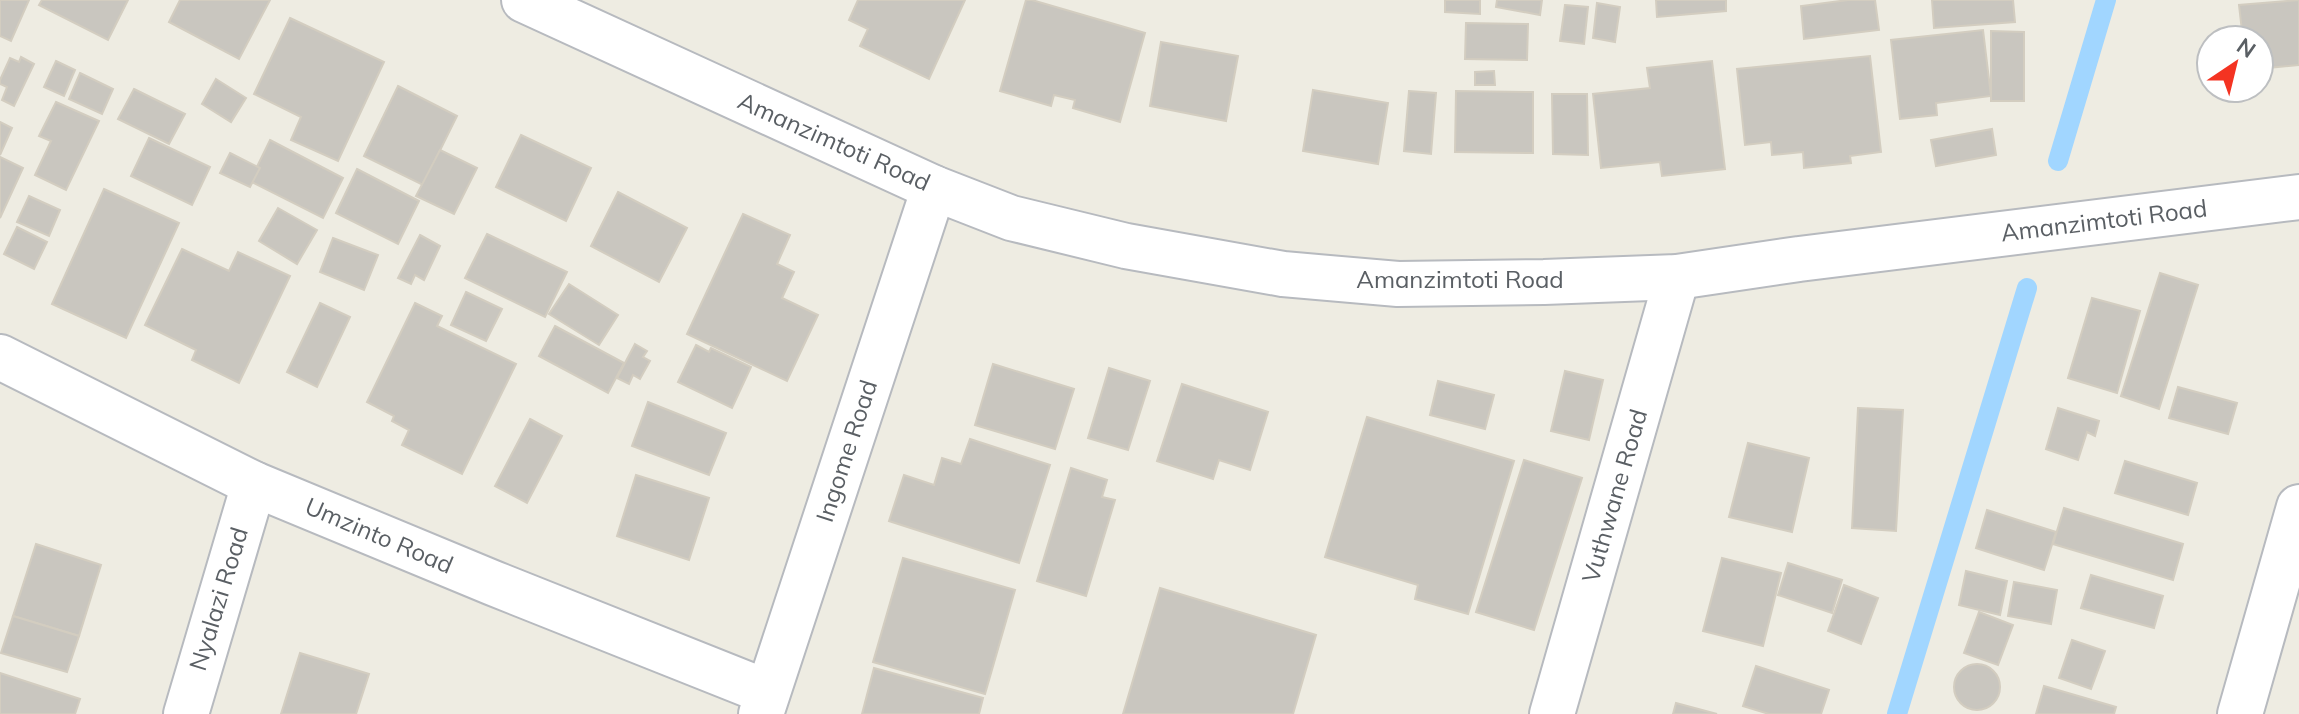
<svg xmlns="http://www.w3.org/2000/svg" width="2299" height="714" font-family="Mulish,sans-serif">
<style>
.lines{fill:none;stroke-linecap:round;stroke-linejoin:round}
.stream{stroke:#a1d6ff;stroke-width:20}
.building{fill:#c9c6bf;stroke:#d3cdc0;stroke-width:2}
.street-casing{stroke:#b7babf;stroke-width:48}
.street{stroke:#fff;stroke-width:44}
.labels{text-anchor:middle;stroke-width:6;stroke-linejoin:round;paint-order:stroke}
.street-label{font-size:24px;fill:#5a5f64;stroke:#fff}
</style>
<rect width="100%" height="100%" fill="#eeece2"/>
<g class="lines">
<!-- stream -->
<g class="stream">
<polyline points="2058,161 2106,0"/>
<polyline points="1897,714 2027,288"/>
</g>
</g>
<!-- building -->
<g class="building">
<polygon points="0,0 29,0 11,41 0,36"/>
<polygon points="42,0 128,0 108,40 39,5"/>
<polygon points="180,0 270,0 239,59 169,22"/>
<polygon points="858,0 965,0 929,79 860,46 868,29 849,20"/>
<polygon points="1026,0 1032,0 1145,33 1120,122 1073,108 1075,100 1054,95 1051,106 1000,91"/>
<polygon points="1445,0 1480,0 1480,14 1445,12"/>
<polygon points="1497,0 1542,0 1540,15 1496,7"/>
<polygon points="1656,0 1726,0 1726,11 1657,17"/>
<polygon points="1848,0 1875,0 1879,30 1804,39 1801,6"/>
<polygon points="1932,0 2013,0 2015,22 1934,28"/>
<polygon points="2299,0 2299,65 2259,69 2259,40 2243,40 2239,5"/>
<polygon points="1597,3 1620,7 1615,42 1593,38"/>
<polygon points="1565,5 1588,7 1584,44 1560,41"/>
<polygon points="290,18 384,62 338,161 291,140 301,117 254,94"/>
<polygon points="1466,23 1528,24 1527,60 1465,59"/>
<polygon points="1983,30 1991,96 1936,103 1937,115 1900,119 1891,40"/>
<polygon points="1991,31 2024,32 2024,101 1991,101"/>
<polygon points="1161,42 1238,56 1226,121 1150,106"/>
<polygon points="1870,56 1881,152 1850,156 1851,163 1804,168 1803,152 1772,155 1771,142 1745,145 1737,69"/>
<polygon points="21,57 34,64 14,106 2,100 7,87 0,84 0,80 10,58 19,62"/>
<polygon points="56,61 75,70 64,96 44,87"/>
<polygon points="1712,61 1725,169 1662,176 1660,162 1601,168 1593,94 1650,88 1647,68"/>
<polygon points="1494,71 1495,85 1475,85 1475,72"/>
<polygon points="80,73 113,89 102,114 69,99"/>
<polygon points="216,79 246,98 231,122 202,104"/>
<polygon points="398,86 457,116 423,185 364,156"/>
<polygon points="134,89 185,114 169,144 118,119"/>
<polygon points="1313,90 1388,103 1378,164 1303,151"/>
<polygon points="1409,91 1436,93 1431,154 1404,151"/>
<polygon points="1456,91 1533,92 1533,153 1455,152"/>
<polygon points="1552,94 1587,94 1588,155 1553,154"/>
<polygon points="56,102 99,121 66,190 35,175 51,141 39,136"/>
<polygon points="0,122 12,128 0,155"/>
<polygon points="1992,129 1996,155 1936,166 1931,140"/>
<polygon points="521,135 591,168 566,221 496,187"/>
<polygon points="149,138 210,167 192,205 131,176"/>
<polygon points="270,140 343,178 323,218 250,181"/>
<polygon points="440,150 477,168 454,214 416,196"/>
<polygon points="230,153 260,168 250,187 220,173"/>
<polygon points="0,157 23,168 0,218"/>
<polygon points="357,169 419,201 398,244 336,213"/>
<polygon points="104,189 179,223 126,338 52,304"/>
<polygon points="618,192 687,228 659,282 591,246"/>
<polygon points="29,196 60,210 49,236 17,222"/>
<polygon points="278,208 317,230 297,264 259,241"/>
<polygon points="743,214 790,235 777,264 794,272 782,298 818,315 787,381 687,334"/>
<polygon points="17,227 47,242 34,269 4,254"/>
<polygon points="487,234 567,272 545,317 465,278"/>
<polygon points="420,235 440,246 424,280 415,275 411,284 398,278"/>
<polygon points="333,238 378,255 364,290 320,272"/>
<polygon points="182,249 229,271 238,252 290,276 239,383 192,360 196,350 145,325"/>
<polygon points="2160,273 2198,285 2159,409 2121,396"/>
<polygon points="569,284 618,315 599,345 549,314"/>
<polygon points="466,292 502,309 486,341 451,325"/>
<polygon points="2092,298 2140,311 2117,393 2068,378"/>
<polygon points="320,303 350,317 317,387 287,372"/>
<polygon points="415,303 442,316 437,326 516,364 462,474 402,445 409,430 392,421 394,416 367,402"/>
<polygon points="555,326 624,363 608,393 539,356"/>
<polygon points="635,344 647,351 643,357 650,361 640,379 633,375 629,384 617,378"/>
<polygon points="696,345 709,352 711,348 751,367 732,408 678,382"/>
<polygon points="993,364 1074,389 1055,449 975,425"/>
<polygon points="1109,368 1150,381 1128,450 1088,438"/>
<polygon points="1565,371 1603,380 1589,440 1551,431"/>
<polygon points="1438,381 1494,395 1485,429 1430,415"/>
<polygon points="1182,384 1268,412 1250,470 1219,460 1213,479 1157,461"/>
<polygon points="2178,387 2237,403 2228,434 2169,418"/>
<polygon points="648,402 726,433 709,475 632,446"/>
<polygon points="1858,408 1903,410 1896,531 1852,528"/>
<polygon points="2058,408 2099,421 2095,436 2087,432 2078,460 2046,449"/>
<polygon points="1367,417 1514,461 1468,614 1415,599 1418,585 1325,557"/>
<polygon points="530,419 562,436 527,503 495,486"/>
<polygon points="970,439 1050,465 1019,563 889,521 904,475 934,485 942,458 961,464"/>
<polygon points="1748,443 1809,458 1792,532 1729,517"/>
<polygon points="1524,460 1582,478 1534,630 1476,612"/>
<polygon points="2125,461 2197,483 2188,515 2115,493"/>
<polygon points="1071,468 1107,480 1102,497 1115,500 1086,596 1037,581"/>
<polygon points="636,475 709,498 689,560 617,536"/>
<polygon points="2064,508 2183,544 2173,580 2053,544"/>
<polygon points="1987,510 2056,532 2044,570 1976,548"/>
<polygon points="36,544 101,565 79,636 13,616"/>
<polygon points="903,558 1015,590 985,694 873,662"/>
<polygon points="1722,558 1781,573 1763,646 1703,631"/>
<polygon points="1788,563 1842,580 1832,613 1778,595"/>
<polygon points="1966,571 2007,581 2000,615 1959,605"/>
<polygon points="2091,575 2163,596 2154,628 2081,608"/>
<polygon points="2014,582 2057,590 2051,624 2008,616"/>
<polygon points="1844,585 1878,598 1861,644 1828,631"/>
<polygon points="1160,588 1316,635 1293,714 1123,714"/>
<polygon points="1979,612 2013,625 1998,665 1964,653"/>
<polygon points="13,616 79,636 67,672 1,653"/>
<polygon points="2072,640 2105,651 2091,689 2059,678"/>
<polygon points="300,653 369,674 356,714 281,714"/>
<circle cx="1977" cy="687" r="23"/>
<polygon points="1756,666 1829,690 1821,714 1769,714 1743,706"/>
<polygon points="874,668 983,698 979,714 862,714"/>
<polygon points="0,673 80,699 75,714 0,714"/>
<polygon points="2044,686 2116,707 2114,714 2036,714"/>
<polygon points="1676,703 1717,714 1673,714"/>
</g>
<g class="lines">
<defs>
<g id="street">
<polyline points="524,0 934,188 1011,218 1126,246 1283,274 1398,284 1544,282 1677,277 1799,259 2299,197"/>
<polyline points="0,357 254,484 493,583 767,692"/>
<polyline points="186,714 254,484"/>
<polyline points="761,714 934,188"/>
<polyline points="1552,714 1677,277"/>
<polyline points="2240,714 2299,507"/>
</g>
</defs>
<!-- street casing -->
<use href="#street" class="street-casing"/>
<!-- street -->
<use href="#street" class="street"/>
</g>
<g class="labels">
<!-- street labels -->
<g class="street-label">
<text transform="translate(834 142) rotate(24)" y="8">Amanzimtoti Road</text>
<text transform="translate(2104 221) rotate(-7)" y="8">Amanzimtoti Road</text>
<text x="1460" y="288">Amanzimtoti Road</text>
<text transform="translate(847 451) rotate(-72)" y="8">Ingome Road</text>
<text transform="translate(1615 496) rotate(-74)" y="8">Vuthwane Road</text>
<text transform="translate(379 536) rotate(23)" y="8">Umzinto Road</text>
<text transform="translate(219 599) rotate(-73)" y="8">Nyalazi Road</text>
</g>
</g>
<!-- north arrow -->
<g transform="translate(2235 64) rotate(35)"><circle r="38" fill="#ffffff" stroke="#bdbfc1" stroke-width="2"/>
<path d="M0-6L14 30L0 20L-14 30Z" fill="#f43322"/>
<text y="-12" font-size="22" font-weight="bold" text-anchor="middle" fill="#5a5f64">N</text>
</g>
</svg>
